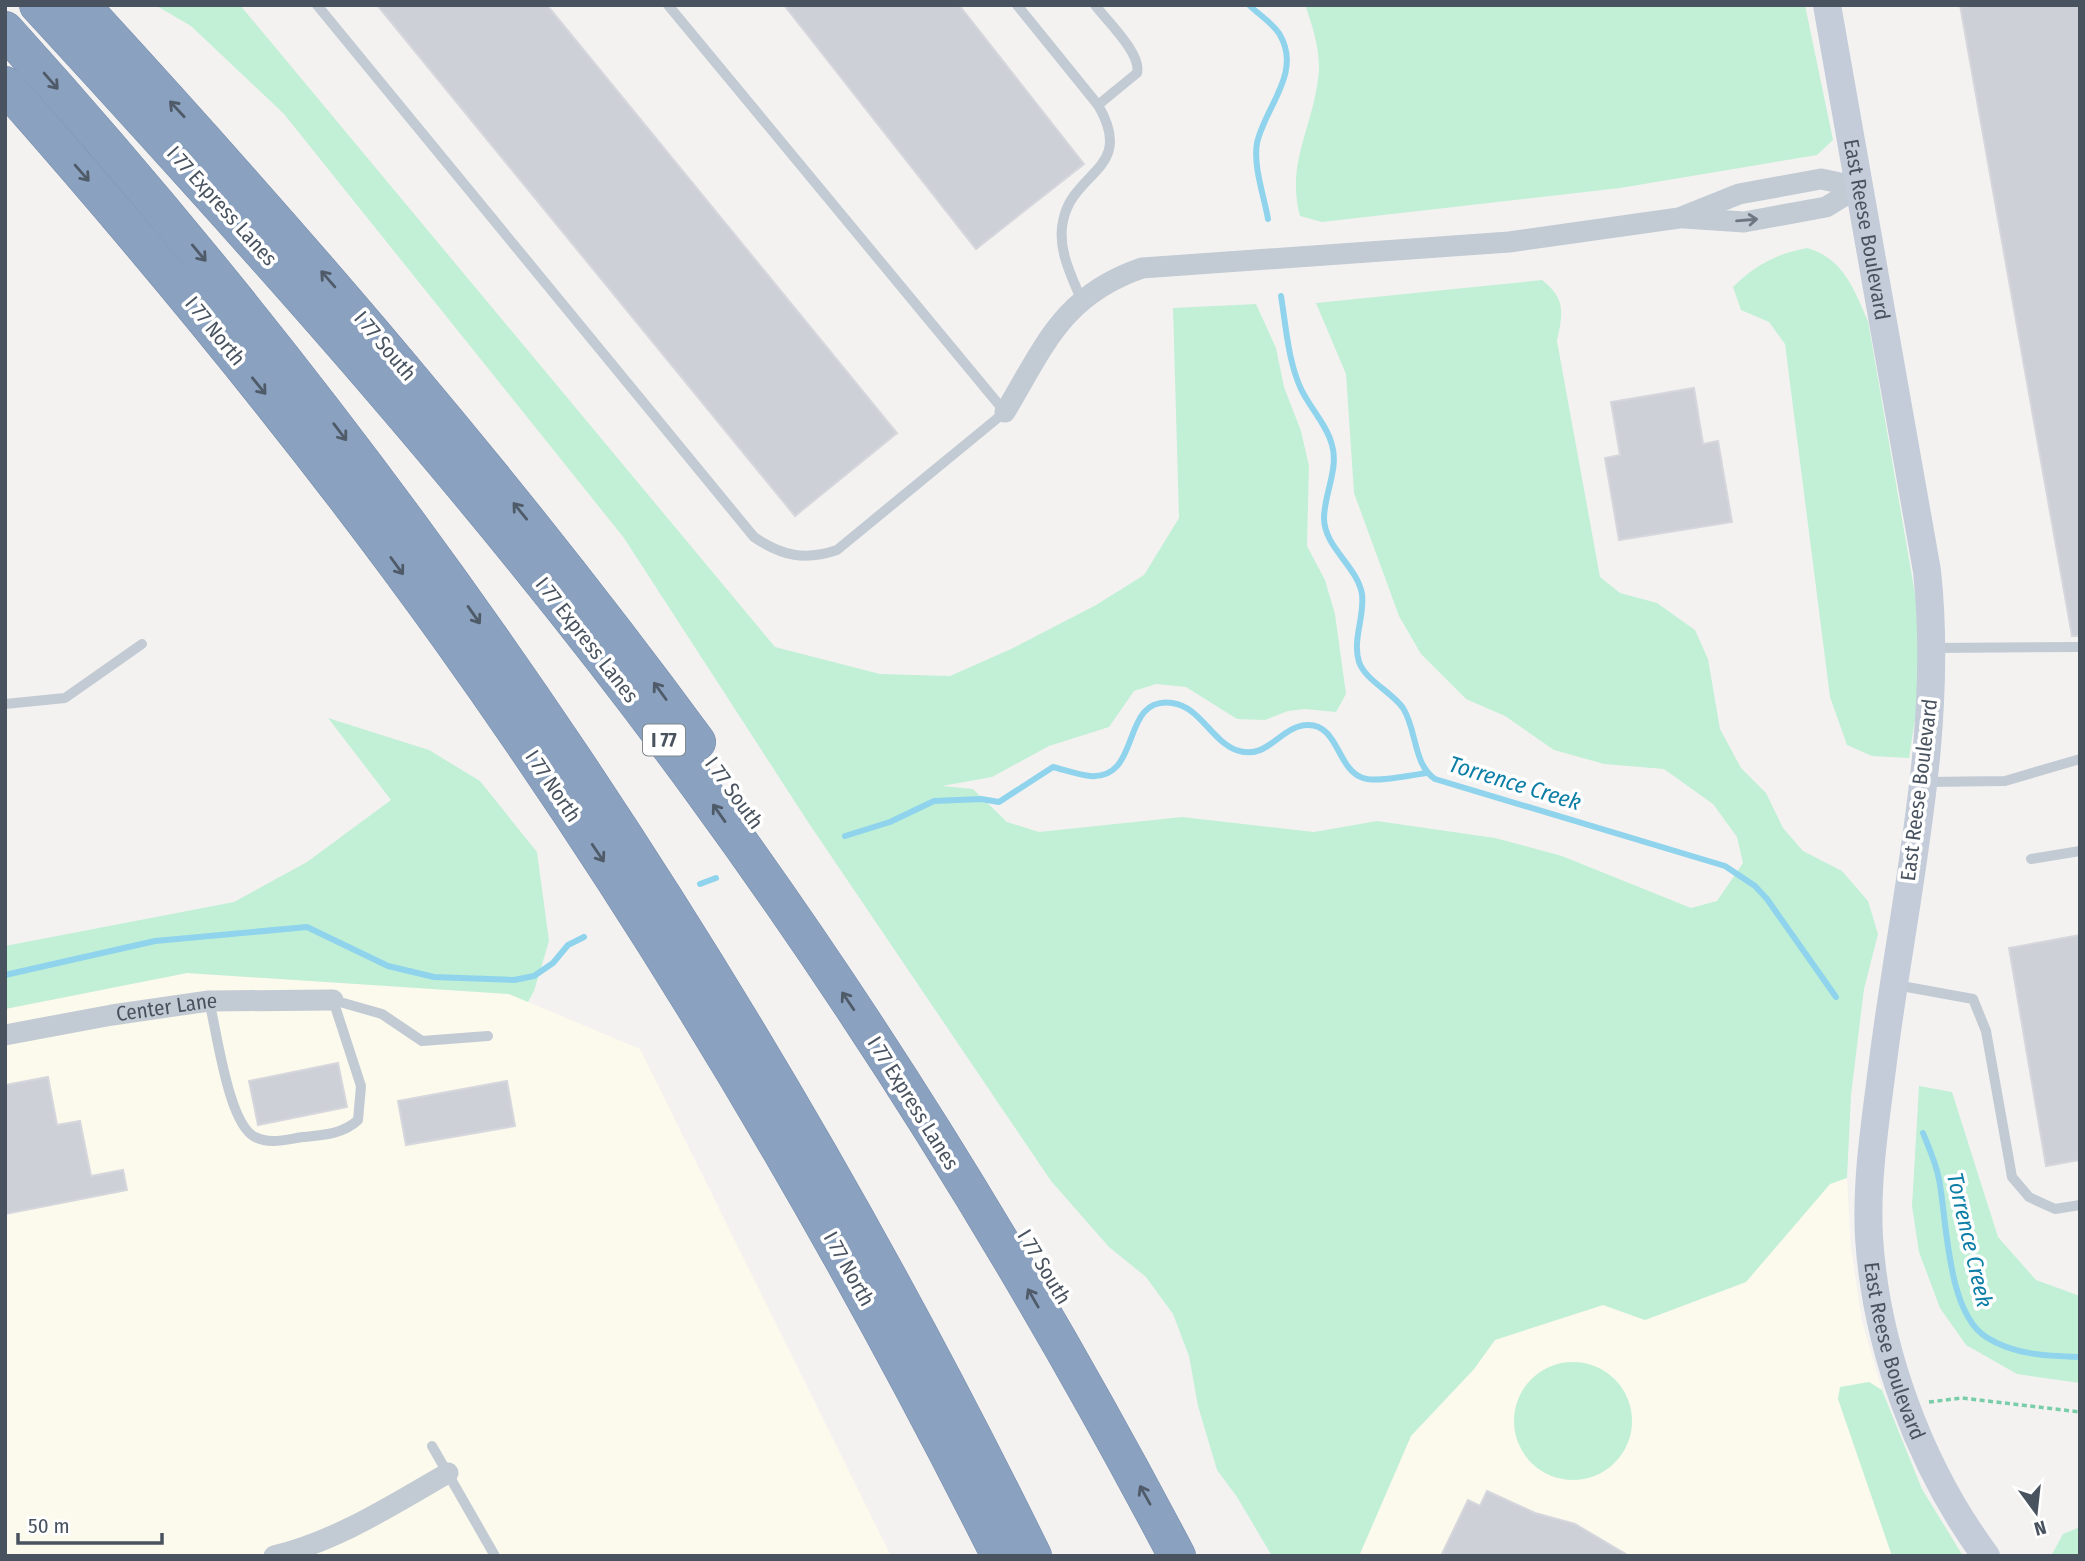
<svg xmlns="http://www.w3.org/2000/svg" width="2085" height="1561" font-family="'Fira Sans Condensed',sans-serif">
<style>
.commercial{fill:#fcf9ed}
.green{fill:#c1f0d6}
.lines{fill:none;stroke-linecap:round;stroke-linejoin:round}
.stream{stroke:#8fd4ec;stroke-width:6}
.building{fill:#cdd0d7;stroke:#d6d7dd;stroke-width:2}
.highway-casing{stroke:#758cab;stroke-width:38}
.path{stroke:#79cea9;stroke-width:3.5;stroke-dasharray:5 3.5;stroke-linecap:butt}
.lane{stroke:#c2cbd3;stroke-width:10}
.street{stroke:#c2cbd3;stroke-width:21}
.secondary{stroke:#c3ccd8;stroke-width:28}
.highway{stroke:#8aa1bf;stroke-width:37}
.oneway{stroke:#505b69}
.oneway2{stroke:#6d7782}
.labels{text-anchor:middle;stroke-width:7;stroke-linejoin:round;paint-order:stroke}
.shield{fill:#fff;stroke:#80878f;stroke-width:2}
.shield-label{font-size:19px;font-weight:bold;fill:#49535f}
.street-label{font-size:21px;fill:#49535f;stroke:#fff}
.water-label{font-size:23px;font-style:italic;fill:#0d7ea6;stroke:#fff}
</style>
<rect width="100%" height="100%" fill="#f4f2f1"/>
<!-- commercial -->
<g class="commercial">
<polygon points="187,973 509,994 640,1049 891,1556 5,1556 5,1009"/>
<polygon points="1847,1178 1851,1248 1862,1322 1882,1390 1922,1489 1963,1556 1359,1556 1411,1436 1474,1369 1495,1339 1603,1305 1645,1320 1746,1282 1830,1184"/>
</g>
<!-- green -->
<g class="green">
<path d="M155,5h85l535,642 105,27 70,2 61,-27 85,-44 48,-30 35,-57 -6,-210 83,-4 20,44 8,39 17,44 8,35 -2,80 18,34 10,34 11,80 -10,18 -31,-3 -17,2 -23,9 -28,-1 -51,-32 -30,-3 -22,7 -25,36 -60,19 -57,31 -50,9 31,3 34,33 32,10 143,-15 132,15 63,-11 118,17 67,18 129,52 26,-7 26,-38 -6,-26 -24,-33 -49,-35 -60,-5 -50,-14 -49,-34 -39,-17 -45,-45 -22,-38 -45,-123 -8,-119 -30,-71 226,-23c24,19 21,32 15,61l43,236 20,16 37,10 38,27 13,29 12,70 21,39 25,25 17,35 20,23 39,20 26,30 10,33 -14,55 -13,106 -4,83 -17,6 -84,98 -101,38 -42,-15 -108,35 -21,29 -63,67 -52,120h-87l-35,-59 -20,-27 -19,-64 -9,-50 -16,-42 -27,-37 -37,-30 -58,-66 -243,-359 -184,-284 -340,-424 -93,-88z"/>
<path d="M1305,5h500l28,135 -16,15 -197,33 -298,34 -22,-6c-14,-52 12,-87 18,-137 4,-24 -5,-52 -13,-74z"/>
<path d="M1807,248c36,10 47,41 61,73l51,296v76l-10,65 -37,-2 -25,-11 -17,-48 -45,-353 -16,-22 -28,-12 -8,-23c22,-22 43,-33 74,-39z"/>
<polygon points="328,718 429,750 480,781 537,852 549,941 534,991 528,1002 509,994 187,973 5,1009 5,946 234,902 307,862 391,800"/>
<polygon points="1919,1086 1952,1092 1998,1237 2036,1280 2080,1296 2080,1383 2017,1374 1966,1345 1940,1308 1919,1252 1912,1206"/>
<circle cx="1573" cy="1421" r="59"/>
<polygon points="1869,1382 1882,1390 1922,1489 1963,1556 1892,1556 1838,1399 1840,1387"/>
<polygon points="2080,1527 2080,1556 2051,1556 2063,1534"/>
</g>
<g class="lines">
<!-- stream -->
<g class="stream">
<path d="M1249,5c9,9 25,19 31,30 22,38 -15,72 -23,108 -4,23 7,53 11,76"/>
<path d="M1281,296c5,30 7,65 20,93 9,19 26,36 31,56 7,23 -8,50 -8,73 0,29 33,48 38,76 3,22 -10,46 -3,68 7,19 33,30 44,46 14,22 10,56 32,71l290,87 30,20 12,13 69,98"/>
<path d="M845,836l45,-14 44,-21 47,-2 18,3 54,-35c12,3 25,8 37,9 53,4 29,-80 82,-73 27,3 40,38 64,47 32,12 44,-25 72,-25 31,0 29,45 55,53 13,5 48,-3 64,-5"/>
<polyline points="700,884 716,878"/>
<polyline points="5,975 155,941 307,927 388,966 434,977 514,980 534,976 553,963 568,945 584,937"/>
<path d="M1923,1133c6,15 13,30 16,46 8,42 8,133 47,158 28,18 61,19 94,20"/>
</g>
</g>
<!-- building -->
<g class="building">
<polygon points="377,5 547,5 897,433 795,516"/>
<polygon points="784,5 959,5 1084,164 976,249"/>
<polygon points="1960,5 2080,5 2080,636 2072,636"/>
<polygon points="1694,388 1703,444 1718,441 1732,522 1619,540 1605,458 1620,455 1611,402"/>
<polygon points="2080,935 2080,1160 2046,1166 2009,948"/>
<polygon points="338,1063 347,1107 258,1125 249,1081"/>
<polygon points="48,1077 57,1125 80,1121 91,1176 123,1170 127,1190 5,1214 5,1085"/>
<polygon points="507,1081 515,1126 406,1145 398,1101"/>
<polygon points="1487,1491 1535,1513 1575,1524 1629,1556 1441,1556 1468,1500 1480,1506"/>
</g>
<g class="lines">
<defs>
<g id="highway">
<path d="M38,5c232,252 462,508 664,785 177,242 335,500 475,766"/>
<path d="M81,5c217,236 426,478 616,737"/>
<path d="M5,30c413,456 757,975 1028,1526"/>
<path d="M5,85c156,177 306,359 443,550 209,292 391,600 552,921"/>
</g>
</defs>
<!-- highway casing -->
<use href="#highway" class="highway-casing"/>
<!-- path -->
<polyline class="path" points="1929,1402 1962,1398 2080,1412"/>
<!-- lane -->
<g class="lane">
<path d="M317,5l437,532c28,19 51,24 83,13l168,-138 -337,-407"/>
<polyline points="1017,5 1098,105"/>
<path d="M1081,299c-10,-24 -24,-51 -18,-78 10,-51 73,-51 35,-116l39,-32c5,-19 -30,-52 -42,-68"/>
<polyline points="1933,648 2080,647"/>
<polyline points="5,704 65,698 142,644"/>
<polyline points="1925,782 2005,781 2080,759"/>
<polyline points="2031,859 2080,851"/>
<polyline points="1896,985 1973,999 1986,1031 2012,1177 2029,1197 2055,1209 2080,1205"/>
<polyline points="333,1000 382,1014 422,1041 488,1036"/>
<path d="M209,1001c8,30 19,123 46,136 15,8 33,2 48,0 21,-2 40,-3 55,-17l3,-34 -28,-86"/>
<polyline points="432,1446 495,1556"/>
</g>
<!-- street -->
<g class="street">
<polyline points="1684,218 1744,222 1826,207 1859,187"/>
<path d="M1005,412c40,-67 58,-117 137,-144l367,-26 170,-24 60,-24 82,-15 38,8"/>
<path id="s1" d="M5,1035l107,-20 97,-14 124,-1"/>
<path d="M274,1556c63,-15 118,-51 174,-83"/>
</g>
<!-- secondary -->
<path class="secondary" id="s2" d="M1827,5l100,566c18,166 -25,333 -45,498 -7,55 -16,112 -13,168 7,111 51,230 117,319"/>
<!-- highway -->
<use href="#highway" class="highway"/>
</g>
<!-- one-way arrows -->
<defs><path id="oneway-shaft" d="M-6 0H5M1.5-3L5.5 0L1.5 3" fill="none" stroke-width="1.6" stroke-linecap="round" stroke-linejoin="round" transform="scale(1.75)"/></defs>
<g class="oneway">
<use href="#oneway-shaft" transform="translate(51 81) rotate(49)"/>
<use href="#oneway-shaft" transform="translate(177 109) rotate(-133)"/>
<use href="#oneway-shaft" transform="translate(82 173) rotate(49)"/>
<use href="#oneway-shaft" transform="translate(199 253) rotate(50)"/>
<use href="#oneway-shaft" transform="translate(328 279) rotate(-131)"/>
<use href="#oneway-shaft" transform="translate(259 386) rotate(51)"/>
<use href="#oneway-shaft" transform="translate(340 432) rotate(53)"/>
<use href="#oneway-shaft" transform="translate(520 511) rotate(-129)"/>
<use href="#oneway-shaft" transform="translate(397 566) rotate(54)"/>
<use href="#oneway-shaft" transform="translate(474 615) rotate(55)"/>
<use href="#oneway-shaft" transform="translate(660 691) rotate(-126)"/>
<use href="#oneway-shaft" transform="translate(719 813) rotate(-125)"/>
<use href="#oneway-shaft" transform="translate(598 853) rotate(56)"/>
<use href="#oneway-shaft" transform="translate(848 1001) rotate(-124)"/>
<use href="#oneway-shaft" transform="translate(1033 1298) rotate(-120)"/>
<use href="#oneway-shaft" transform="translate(1145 1495) rotate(-119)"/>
</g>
<use class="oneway2" href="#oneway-shaft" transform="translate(1747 220) rotate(-5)"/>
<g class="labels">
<!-- shield labels -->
<rect class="shield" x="643" y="724.5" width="42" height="31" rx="5"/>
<g class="shield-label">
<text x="664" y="747">I 77</text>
</g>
<!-- street labels -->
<g class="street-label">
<text transform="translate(222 206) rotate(48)" y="7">I 77 Express Lanes</text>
<text dy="7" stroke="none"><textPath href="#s2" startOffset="228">East Reese Boulevard</textPath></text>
<text transform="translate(215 331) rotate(51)" y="7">I 77 North</text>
<text transform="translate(385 346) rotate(50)" y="7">I 77 South</text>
<text transform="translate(587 640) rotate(52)" y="7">I 77 Express Lanes</text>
<text transform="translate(553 786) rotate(56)" y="7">I 77 North</text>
<text transform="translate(1919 790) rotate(-83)" y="7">East Reese Boulevard</text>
<text transform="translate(734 793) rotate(54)" y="7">I 77 South</text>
<text dy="7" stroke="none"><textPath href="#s1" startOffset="164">Center Lane</textPath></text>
<text transform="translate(913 1103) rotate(58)" y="7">I 77 Express Lanes</text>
<text transform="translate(1044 1267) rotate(59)" y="7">I 77 South</text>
<text transform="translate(849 1269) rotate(61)" y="7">I 77 North</text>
<text dy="7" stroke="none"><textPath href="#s2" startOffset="1362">East Reese Boulevard</textPath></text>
</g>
<!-- water labels -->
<g class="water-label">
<text transform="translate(1515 783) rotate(17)" y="8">Torrence Creek</text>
<text transform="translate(1970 1240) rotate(77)" y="8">Torrence Creek</text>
</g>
</g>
<!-- border -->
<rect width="2085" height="1561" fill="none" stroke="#49535f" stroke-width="14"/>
<!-- north arrow -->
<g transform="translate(2036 1512) rotate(165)" stroke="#ffffff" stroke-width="5" paint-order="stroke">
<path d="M0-5L12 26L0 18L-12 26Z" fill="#49535f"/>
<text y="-10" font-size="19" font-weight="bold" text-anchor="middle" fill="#49535f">N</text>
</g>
<!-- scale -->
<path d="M18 1533v10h144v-10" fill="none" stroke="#49535f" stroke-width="3.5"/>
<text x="28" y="1533" font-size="21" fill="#49535f" stroke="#ffffff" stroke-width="5" paint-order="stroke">50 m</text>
</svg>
